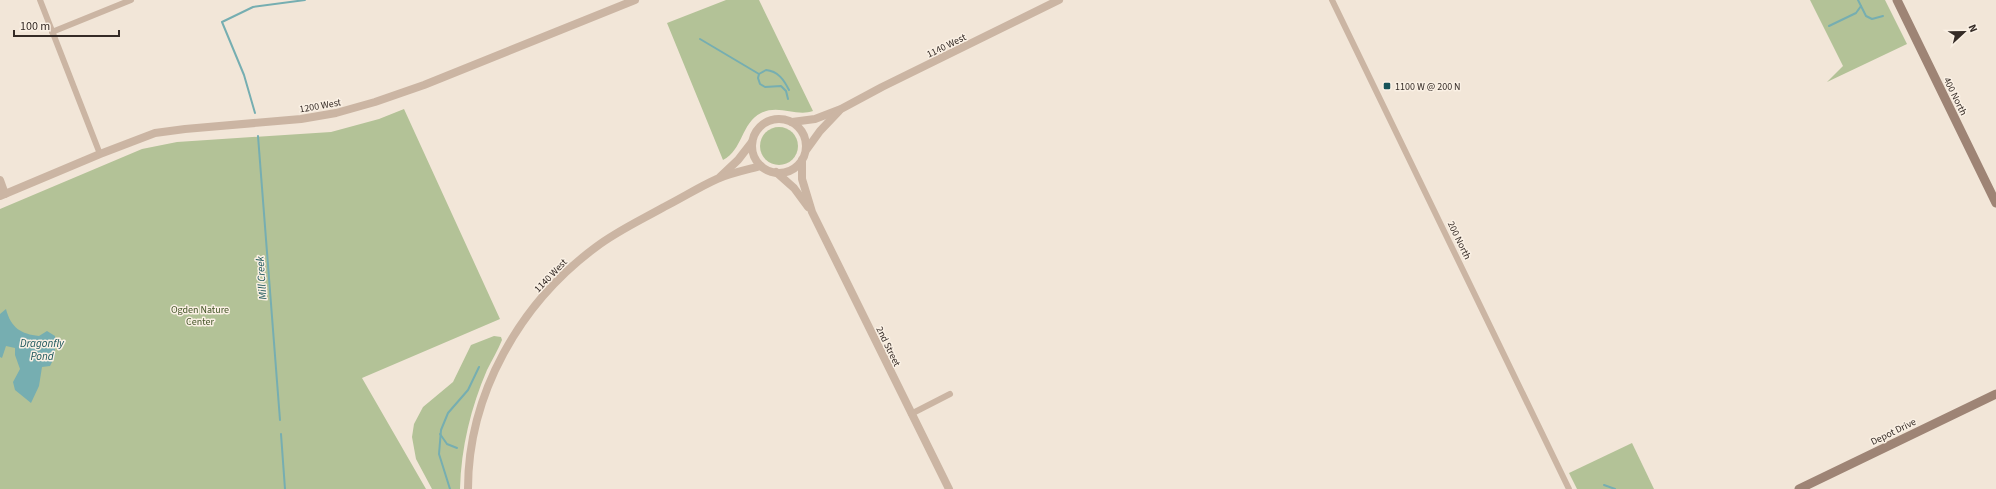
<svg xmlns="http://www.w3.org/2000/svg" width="1996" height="489" font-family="'Source Sans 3',sans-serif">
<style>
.green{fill:#b3c297}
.water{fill:#76aeb1}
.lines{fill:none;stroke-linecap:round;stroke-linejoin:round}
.stream{stroke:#76aeb1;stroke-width:2}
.minor{stroke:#cbb5a3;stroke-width:6}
.tertiary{stroke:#cbb5a3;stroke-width:8}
.secondary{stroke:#9e8475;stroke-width:9}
.poi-dot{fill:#195459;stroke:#faf0e4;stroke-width:1.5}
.labels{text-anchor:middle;stroke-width:3;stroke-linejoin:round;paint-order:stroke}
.street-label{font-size:10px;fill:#352b26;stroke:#faf0e4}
.poi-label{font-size:10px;fill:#352b26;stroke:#faf0e4;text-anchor:start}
.park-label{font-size:10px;fill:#445528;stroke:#faf0e4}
.water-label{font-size:11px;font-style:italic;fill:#195459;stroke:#faf0e4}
</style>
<rect width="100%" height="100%" fill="#f2e6d8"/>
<!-- green -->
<g class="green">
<path d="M726,0h33l54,111c-17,6 -34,-7 -52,2 -20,10 -18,37 -38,47l-56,-137z"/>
<polygon points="1810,0 1885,0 1907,44 1827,82 1843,66"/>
<polygon points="404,109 500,319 362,378 426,489 0,489 0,209 142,149 177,142 331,132 379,119"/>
<circle cx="779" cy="146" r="19"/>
<path d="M494,336l7,1 1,3c-4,10 -10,20 -15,30 -16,37 -26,78 -27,119h-28l-16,-30 -4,-22 2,-13 9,-17 30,-25 18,-37z"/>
<polygon points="1632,443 1654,489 1577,489 1569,473"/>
</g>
<!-- water -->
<path class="water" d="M6,309c5,19 15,25 33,27l8,-5 8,5v20l-5,10 -8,1 -3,19 -8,17 -16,-13 -2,-8 7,-13 -5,-14v-7l-9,-2 -4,12 -2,-1v-43z"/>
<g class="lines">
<!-- stream -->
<g class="stream">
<polyline points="1858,0 1866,16 1872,19 1883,16"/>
<polyline points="1829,26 1856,13 1861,6"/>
<polyline points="700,39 759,74"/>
<path d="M788,99l-2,-8 -5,-5 -16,1 -5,-3 -2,-6 1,-4 7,-4c12,1 18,10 23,20"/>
<polyline points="255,113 244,75 222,22 253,7 305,0"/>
<polyline points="258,136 280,420"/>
<polyline points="281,434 285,489"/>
<polyline points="440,434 447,444 457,448"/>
<polyline points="1604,485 1615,489"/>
<polyline points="450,489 439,454 441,430 448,413 468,390 479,367"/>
</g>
<!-- minor -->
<g class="minor">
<polyline points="40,0 100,154"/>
<polyline points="1332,0 1569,489"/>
<polyline points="52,32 131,0"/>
<polyline points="911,414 950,394"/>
</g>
<!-- tertiary -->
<g class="tertiary">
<circle cx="779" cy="146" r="27"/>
<polyline points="792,122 815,119 841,109 882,87 1059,0"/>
<polyline points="807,149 820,131 839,111"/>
<polyline points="802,160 802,179 812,212 949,489"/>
<polyline points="776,172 794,188 808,207"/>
<polyline points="720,177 738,160 752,142"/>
<polyline points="0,180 5,194"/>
<polyline points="0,196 100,154 155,133 185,129 301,119 336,113 375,102 424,85 635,0"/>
<path d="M468,489c0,-95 52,-186 128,-242 21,-16 45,-27 68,-40 18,-9 35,-20 53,-28 14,-6 29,-9 44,-13"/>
</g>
<!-- secondary -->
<g class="secondary">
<polyline points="1897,0 1996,203"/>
<polyline points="1799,489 1996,394"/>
</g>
</g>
<!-- markers -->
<rect class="poi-dot" x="1383" y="82" width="8" height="8" rx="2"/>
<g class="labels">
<!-- street labels -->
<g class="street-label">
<text transform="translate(946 45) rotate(-26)" y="4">1140 West</text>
<text transform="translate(1956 96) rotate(64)" y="4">400 North</text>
<text transform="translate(320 105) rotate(-10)" y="4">1200 West</text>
<text transform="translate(1460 240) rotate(64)" y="4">200 North</text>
<text transform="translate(550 275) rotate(-46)" y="4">1140 West</text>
<text transform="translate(889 346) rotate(64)" y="4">2nd Street</text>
<text transform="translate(1893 431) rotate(-26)" y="4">Depot Drive</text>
</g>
<!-- poi labels -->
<g class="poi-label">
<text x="1395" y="90">1100 W @ 200 N</text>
</g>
<!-- park labels -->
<g class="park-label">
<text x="200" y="313">Ogden Nature<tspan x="200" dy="12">Center</tspan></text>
</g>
<!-- water labels -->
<g class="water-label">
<text transform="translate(261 278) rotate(-94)" y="4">Mill Creek</text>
<text x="42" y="347">Dragonfly<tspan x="42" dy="13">Pond</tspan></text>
</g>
</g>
<!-- north arrow -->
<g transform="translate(1964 32) rotate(68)" stroke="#faf0e4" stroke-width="3" paint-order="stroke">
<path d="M0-3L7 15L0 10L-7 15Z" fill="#352b26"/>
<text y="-6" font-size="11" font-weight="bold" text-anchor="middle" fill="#352b26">N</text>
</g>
<!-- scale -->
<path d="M14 30v6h105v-6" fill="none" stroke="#352b26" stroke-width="2"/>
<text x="20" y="30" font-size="12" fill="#352b26" stroke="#faf0e4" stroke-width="3" paint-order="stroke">100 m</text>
</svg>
